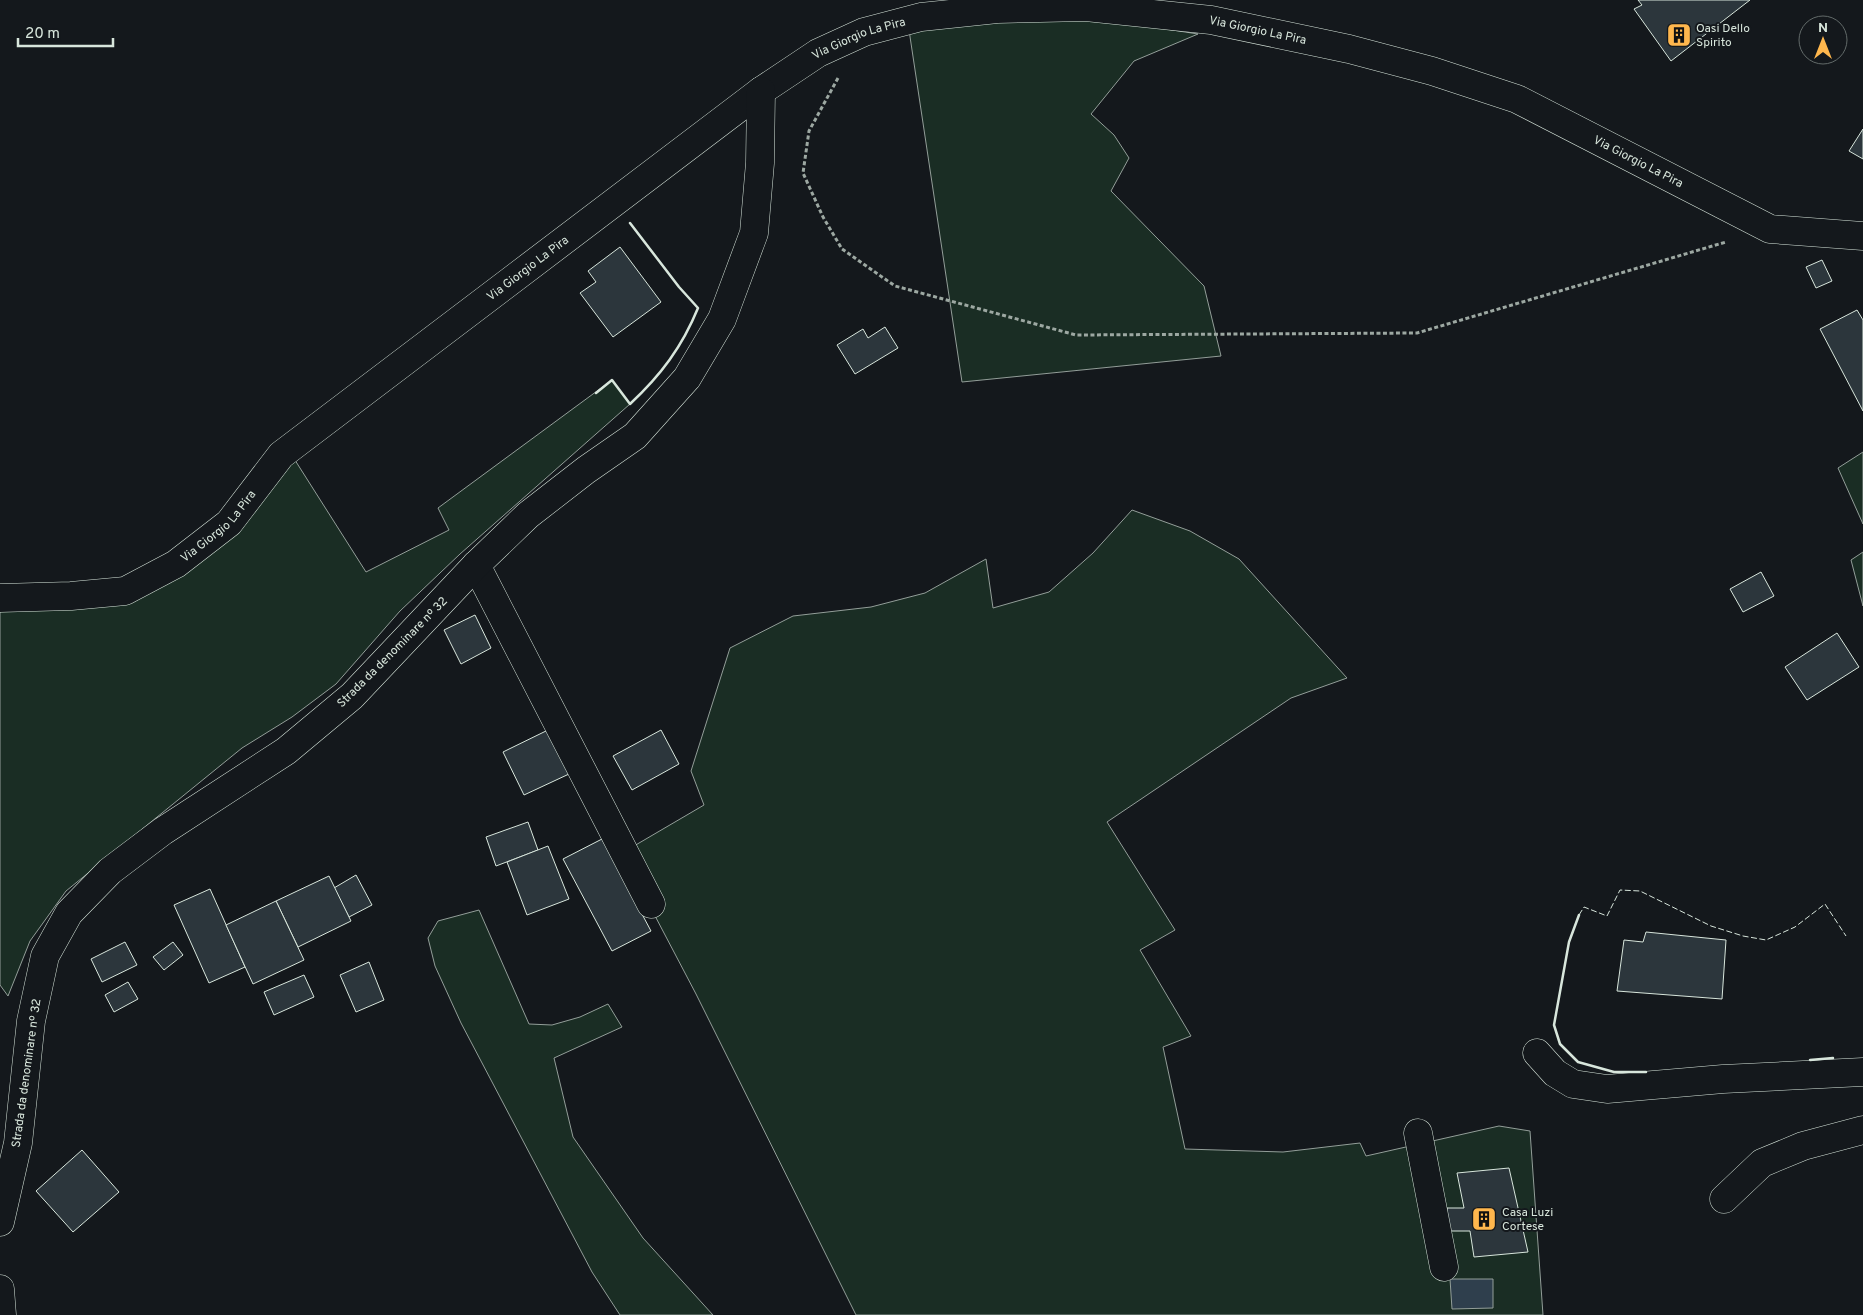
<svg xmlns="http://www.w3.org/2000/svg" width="1863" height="1315" font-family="Overpass,sans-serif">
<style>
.green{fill:#1a2d24;stroke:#939e99}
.water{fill:#2f3f4d;stroke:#939e99}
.building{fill:#2c363c;stroke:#d8e6dc}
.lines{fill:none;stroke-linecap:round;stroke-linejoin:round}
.minor-casing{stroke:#d8e6dc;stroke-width:29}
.path{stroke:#9da8a2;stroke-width:3;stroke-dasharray:4 2.5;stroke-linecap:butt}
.minor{stroke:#14181c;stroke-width:28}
.fence{stroke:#d8e6dc;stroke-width:1;stroke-dasharray:6 2.5;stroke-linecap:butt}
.wall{stroke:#d8e6dc;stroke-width:2.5}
.labels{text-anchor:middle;stroke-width:4;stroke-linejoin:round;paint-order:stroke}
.poi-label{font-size:12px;fill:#d8e6dc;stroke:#14181c;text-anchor:start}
.street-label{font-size:12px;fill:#d8e6dc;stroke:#14181c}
</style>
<rect width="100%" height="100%" fill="#14181c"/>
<!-- green -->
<g class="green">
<polygon points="1095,18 1198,34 1134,61 1091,114 1114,135 1129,158 1111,191 1204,286 1221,356 962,382 909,30 949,22"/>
<polygon points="612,380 630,404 460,554 400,611 336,684 292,717 242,748 66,891 30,941 8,996 0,985 0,606 127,599 293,457 366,572 449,530 438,508"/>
<polygon points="1863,452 1863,524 1838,468"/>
<polygon points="1132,510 1190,531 1239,559 1347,678 1291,698 1107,822 1175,930 1140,950 1191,1036 1163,1047 1185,1149 1283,1152 1360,1143 1366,1156 1499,1126 1530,1131 1543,1315 856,1315 696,994 622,853 704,805 691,771 730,648 793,616 871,607 925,593 986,559 993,608 1049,592 1093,553"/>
<polygon points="1863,552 1863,606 1851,560"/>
<polygon points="479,910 529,1024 552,1025 580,1017 608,1004 622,1027 554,1058 573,1137 643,1238 713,1315 620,1315 592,1272 461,1023 435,966 428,938 438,921"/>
</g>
<!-- water -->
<polygon class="water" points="1450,1279 1493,1279 1493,1308 1452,1309"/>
<!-- building -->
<g class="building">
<polygon points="1638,0 1750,0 1671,61 1634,9 1642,5"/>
<polygon points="1863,129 1863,159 1849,151"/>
<polygon points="620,247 661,302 613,337 580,293 596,282 588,271"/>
<polygon points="1822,260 1832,281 1816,288 1806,267"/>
<polygon points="1857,310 1863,320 1863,411 1820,329"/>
<polygon points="885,327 898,348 855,374 837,345 863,329 868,338"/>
<polygon points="1761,572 1774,596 1743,612 1730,589"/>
<polygon points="475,615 491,648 461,664 444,630"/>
<polygon points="1837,633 1859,667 1807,700 1785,667"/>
<polygon points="548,730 569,774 524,795 503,752"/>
<polygon points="661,730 679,764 632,790 613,756"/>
<polygon points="528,822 538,850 496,866 486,837"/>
<polygon points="602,839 651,931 612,951 563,859"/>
<polygon points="548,846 569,899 527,915 507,862"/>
<polygon points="356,875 372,905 349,917 334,888"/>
<polygon points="329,876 351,921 298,947 276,901"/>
<polygon points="210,889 245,967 209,983 174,905"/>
<polygon points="276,901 304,960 253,984 226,925"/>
<polygon points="1646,932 1726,940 1722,999 1617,991 1624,940 1643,942"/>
<polygon points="125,942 137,965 102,982 91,959"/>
<polygon points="173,942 183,955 164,970 153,957"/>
<polygon points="369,962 384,1000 356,1012 340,975"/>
<polygon points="304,975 314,997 274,1015 264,992"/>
<polygon points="128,982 138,999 114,1012 105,995"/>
<polygon points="82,1150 119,1192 73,1232 36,1191"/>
<polygon points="1509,1168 1528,1252 1474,1257 1470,1231 1447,1231 1447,1208 1464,1208 1457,1173"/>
</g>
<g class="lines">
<defs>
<g id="minor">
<polyline points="476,565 651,904"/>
<path id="s1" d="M0,598l71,-2 54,-5 51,-27 53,-41 52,-68 480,-364 57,-38 46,-21 57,-15 76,-8 89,-2 125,13 138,29 83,22 85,28 253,130 93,7"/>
<polyline points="1537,1053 1555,1073 1573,1084 1607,1089 1723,1079 1863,1072"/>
<polyline points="1418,1133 1444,1267"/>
<polyline points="1724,1199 1762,1163 1803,1146 1863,1130"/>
<polyline points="0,1222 18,1143 31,1021 45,956 69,913 110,871 163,831 286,751 352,696 476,565 528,515 586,470 635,436 687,378 722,319 754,233 760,163 761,91"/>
<polyline points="0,1289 2,1315"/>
</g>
</defs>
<!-- minor casing -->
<use href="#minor" class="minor-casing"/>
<!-- path -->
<polyline class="path" points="838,78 809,131 803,173 823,217 842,249 895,286 1076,335 1417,333 1726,242"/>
<!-- minor -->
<use href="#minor" class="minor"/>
<!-- fence -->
<polyline class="fence" points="1579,915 1584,907 1607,916 1620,890 1640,891 1711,926 1743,936 1766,940 1795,927 1825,904 1846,936"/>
<!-- wall -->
<g class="wall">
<path d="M596,393l16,-13 18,24c31,-29 52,-57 68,-96l-19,-21 -49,-64"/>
<polyline points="1579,915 1569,942 1554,1025 1560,1044 1578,1062 1614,1072 1646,1072"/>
<polyline points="1810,1060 1833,1058"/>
</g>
</g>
<!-- icons -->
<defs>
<symbol id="building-square" viewBox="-11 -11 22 22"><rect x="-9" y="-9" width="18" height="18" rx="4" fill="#ffb74d" stroke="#14181c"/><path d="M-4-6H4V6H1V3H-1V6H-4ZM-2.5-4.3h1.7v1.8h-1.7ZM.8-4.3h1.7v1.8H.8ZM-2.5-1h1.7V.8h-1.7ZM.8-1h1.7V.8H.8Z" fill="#111"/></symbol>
</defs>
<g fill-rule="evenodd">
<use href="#building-square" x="1665" y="21" width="28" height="28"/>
<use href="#building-square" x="1470" y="1205" width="28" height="28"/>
</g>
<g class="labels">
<!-- poi labels -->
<g class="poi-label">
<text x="1696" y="32">Oasi Dello<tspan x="1696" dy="14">Spirito</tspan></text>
<text x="1502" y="1216">Casa Luzi<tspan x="1502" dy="14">Cortese</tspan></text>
</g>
<!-- street labels -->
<g class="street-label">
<text dy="4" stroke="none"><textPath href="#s1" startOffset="1455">Via Giorgio La Pira</textPath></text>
<text dy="4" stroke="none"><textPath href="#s1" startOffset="1050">Via Giorgio La Pira</textPath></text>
<text dy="4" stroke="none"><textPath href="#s1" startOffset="1860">Via Giorgio La Pira</textPath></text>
<text dy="4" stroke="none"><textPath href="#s1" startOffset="645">Via Giorgio La Pira</textPath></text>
<text dy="4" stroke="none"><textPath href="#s1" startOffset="240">Via Giorgio La Pira</textPath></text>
<text transform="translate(392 652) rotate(-45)" y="4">Strada da denominare nº 32</text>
<text transform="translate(26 1073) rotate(-82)" y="4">Strada da denominare nº 32</text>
</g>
</g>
<!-- north arrow -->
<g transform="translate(1823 40)"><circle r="24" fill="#14181c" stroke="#626a69"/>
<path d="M0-4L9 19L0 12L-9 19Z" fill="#ffb74d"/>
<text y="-8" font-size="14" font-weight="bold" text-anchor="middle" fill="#d8e6dc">N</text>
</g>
<!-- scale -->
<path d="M18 38v8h95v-8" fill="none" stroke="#d8e6dc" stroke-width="2.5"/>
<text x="25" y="38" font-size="15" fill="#d8e6dc" stroke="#14181c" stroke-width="4" paint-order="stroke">20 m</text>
</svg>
